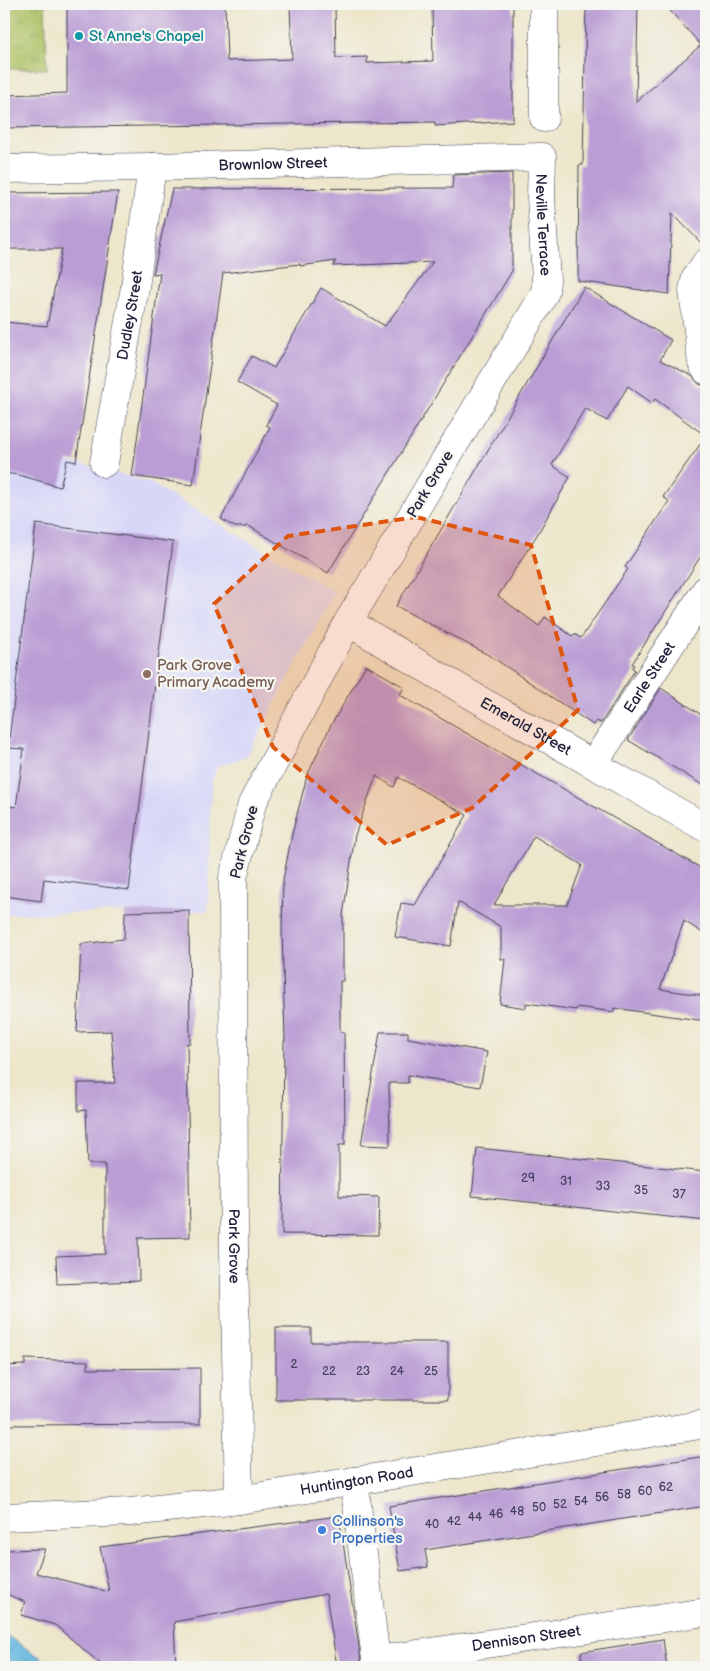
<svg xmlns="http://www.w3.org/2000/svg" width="710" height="1671" font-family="'Balsamiq Sans',sans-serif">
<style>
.built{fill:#d8d7f8}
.grass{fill:url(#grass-tufts);stroke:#687250}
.water{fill:url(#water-ripples);stroke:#426c8d}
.building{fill:#ba9dd4;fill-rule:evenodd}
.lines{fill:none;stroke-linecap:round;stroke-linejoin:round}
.minor-casing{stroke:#403f51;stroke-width:29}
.tertiary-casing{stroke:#403f51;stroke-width:29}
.minor{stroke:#fff;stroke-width:28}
.tertiary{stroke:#fff;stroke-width:28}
.marked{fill:#de560e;fill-opacity:0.2;stroke:#de560e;stroke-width:4;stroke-dasharray:10 6;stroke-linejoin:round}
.culture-dot{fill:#0f9aa8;stroke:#f6f6f2;stroke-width:2}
.education-dot{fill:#8d6e63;stroke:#f6f6f2;stroke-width:2}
.shop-dot{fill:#3f7fe0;stroke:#f6f6f2;stroke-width:2}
.labels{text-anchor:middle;stroke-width:4.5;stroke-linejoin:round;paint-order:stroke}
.number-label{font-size:12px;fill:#484161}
.culture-label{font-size:15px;fill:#0d838f;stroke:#f6f6f2;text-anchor:start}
.street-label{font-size:15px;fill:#22223b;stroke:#f6f6f2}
.education-label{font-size:15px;fill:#785e54;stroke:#f6f6f2;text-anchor:start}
.shop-label{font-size:15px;fill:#366cbe;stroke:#f6f6f2;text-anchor:start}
</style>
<defs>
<pattern id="grass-tufts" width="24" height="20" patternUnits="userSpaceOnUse" patternTransform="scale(1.25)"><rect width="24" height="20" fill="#adc164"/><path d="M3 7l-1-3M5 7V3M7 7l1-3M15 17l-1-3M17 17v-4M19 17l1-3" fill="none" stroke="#8c9c54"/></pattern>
<pattern id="water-ripples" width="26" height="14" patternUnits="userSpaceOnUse" patternTransform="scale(1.25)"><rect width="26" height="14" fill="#63b6df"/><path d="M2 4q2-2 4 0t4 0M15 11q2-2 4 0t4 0" fill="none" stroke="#5194b6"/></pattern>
</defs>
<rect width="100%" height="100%" fill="#f6f6f2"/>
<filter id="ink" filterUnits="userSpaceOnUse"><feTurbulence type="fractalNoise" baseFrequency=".02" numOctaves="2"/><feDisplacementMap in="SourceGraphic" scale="10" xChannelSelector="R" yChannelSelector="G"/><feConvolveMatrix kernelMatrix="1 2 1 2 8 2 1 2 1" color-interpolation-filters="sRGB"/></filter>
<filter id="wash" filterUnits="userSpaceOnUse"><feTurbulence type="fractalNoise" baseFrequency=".0096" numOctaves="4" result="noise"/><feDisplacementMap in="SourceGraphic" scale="20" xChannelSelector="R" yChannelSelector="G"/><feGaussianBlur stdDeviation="1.12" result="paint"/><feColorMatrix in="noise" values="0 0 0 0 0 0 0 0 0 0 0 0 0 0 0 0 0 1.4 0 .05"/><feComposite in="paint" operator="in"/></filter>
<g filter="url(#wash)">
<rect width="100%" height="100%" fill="#ede6cb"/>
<!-- built -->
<polygon class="built" points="4,449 103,469 150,483 334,592 247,756 217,767 211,785 208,911 4,914"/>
<!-- grass -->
<polygon class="grass" points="4,4 45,4 47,69 4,69"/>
<!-- water -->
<polygon class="water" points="4,1634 55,1667 4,1667"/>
<g id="blocks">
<!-- building -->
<g class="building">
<polygon points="67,4 225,4 227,61 292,59 290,4 335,4 336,58 367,57 367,63 433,61 432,4 513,4 513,121 435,126 435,122 4,128 4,95 67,93"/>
<polygon points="586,4 638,4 636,102 701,45 664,4 706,4 706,248 672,213 669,294 578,281 579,165 583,165"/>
<polygon points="512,173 512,271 328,573 247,525 246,527 235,527 221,519 270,427 266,425 277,405 237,382 252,356 274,368 321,288 385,326 433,262 333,266 336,261 300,266 300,264 223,273 193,485 132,476 160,273 153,274 172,189 452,188 453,175"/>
<polygon points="118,192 76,462 67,460 60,487 19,475 4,473 4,322 47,326 62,249 4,249 4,193"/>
<path d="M584,287l87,53 -11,20 32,16 7,8 7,2v162l-74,116 2,1 -2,3 3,2 -34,53 -5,-2 -3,4 -101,-68 -96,-51zM628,386l24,17 3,-4 51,37 -43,61 6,4 -44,66 3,2 -47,69 -7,-4 -2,2 -27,-19 -6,9 -41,-30 39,-61 33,-58 -18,-12 33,-57 22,13z"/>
<polygon points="36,524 173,542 129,890 44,879 41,901 4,896 4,805 16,807 24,749 8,748"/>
<path d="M366,665l38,22 -4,8 306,176v64l-22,-14 -24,68 46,7v25l-92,-13v4l-37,-5 -1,3 -50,-7v5l-26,-4 5,-45h-4v-32l-43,-25 -7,44 -56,-9 6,-34 14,2 52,-90 -69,-38 -4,10 -18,-11 -21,59 -12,80v66h-3v51h4l1,113h-6v51l40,1 -1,38 -96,-1 2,-193h1l-3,-112 1,-49 9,-46 15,-58 24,-51zM534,836l48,29 -15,40h-73z"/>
<polygon points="661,688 706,718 706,787 628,740"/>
<polygon points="189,910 190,1043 187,1043 190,1237 138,1238 139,1281 57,1284 56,1256 105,1254 105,1164 88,1164 86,1110 78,1111 78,1083 115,1083 111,1031 77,1032 81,944 124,939 125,912"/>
<polygon points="380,1032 408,1032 408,1038 487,1052 480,1087 408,1075 408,1083 389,1083 390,1146 361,1145"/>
<polygon points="477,1148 706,1172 706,1221 472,1196"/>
<polygon points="276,1328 311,1328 311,1342 448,1342 448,1400 276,1400"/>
<polygon points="25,1359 88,1361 88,1369 200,1368 200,1424 4,1425 4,1366 25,1365"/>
<polygon points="706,1456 706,1506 425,1550 428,1567 400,1571 389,1506"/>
<polygon points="339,1516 362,1667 337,1667 326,1594 174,1622 176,1667 104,1667 55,1625 21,1615 25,1602 4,1593 4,1550 45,1549 36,1573 109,1592 100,1547"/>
<polygon points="663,1639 667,1667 582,1667 581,1652"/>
</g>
</g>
</g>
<g filter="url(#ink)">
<use href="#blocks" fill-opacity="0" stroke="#403f51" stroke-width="1"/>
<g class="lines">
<defs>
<g id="minor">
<polyline points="544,118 544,4"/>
<path id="s1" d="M4,169l148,-2 390,-10 -1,40 5,83 -1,12 -4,8 -193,322 -96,182 -19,74 1,372 5,250"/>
<polyline points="706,263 696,277 693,290 702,363 706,370"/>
<path id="s2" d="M104,463l31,-176 17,-120"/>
<path id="s3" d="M348,622l135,80 223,126"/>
<path id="s4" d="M594,763l112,-173"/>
<path id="s5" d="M354,1481l22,179 330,-48"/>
</g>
<g id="tertiary">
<path id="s6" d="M4,1517l127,-5 108,-12 467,-76"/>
</g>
</defs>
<!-- minor casing -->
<use href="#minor" class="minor-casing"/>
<!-- tertiary casing -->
<use href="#tertiary" class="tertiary-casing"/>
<!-- minor -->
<use href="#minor" class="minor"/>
<!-- tertiary -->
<use href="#tertiary" class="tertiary"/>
</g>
</g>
<!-- marked area -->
<path class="marked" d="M416,517l115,28 47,165 -106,98 -85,37 -114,-98 -59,-143 74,-68z"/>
<!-- markers -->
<circle class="culture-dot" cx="79" cy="36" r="5"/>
<circle class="education-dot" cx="147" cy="674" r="5"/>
<circle class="shop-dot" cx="322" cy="1530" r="5"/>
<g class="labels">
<!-- number labels -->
<g class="number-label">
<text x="528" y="1182">29</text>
<text x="566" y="1185">31</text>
<text x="603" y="1190">33</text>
<text x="641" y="1194">35</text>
<text x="679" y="1198">37</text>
<text x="294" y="1368">2</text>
<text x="329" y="1375">22</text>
<text x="363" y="1375">23</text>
<text x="397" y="1375">24</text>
<text x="431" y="1375">25</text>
<text x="666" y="1491">62</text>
<text x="645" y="1495">60</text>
<text x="624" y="1498">58</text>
<text x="602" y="1501">56</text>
<text x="581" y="1505">54</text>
<text x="560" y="1508">52</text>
<text x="539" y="1511">50</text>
<text x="517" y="1515">48</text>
<text x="496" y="1518">46</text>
<text x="475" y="1521">44</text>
<text x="454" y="1525">42</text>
<text x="432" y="1528">40</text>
</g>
<!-- culture labels -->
<g class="culture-label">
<text x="89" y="41">St Anne's Chapel</text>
</g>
<!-- street labels -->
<g class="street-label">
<text dy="5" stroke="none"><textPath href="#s1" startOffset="269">Brownlow Street</textPath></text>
<text dy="5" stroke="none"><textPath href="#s1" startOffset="606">Neville Terrace</textPath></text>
<text dy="5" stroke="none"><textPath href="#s2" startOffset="150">Dudley Street</textPath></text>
<text transform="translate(430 484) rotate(-59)" y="5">Park Grove</text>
<text dy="5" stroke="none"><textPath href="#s4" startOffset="102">Earle Street</textPath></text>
<text dy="5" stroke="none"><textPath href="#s3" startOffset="206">Emerald Street</textPath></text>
<text transform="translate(244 842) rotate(-76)" y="5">Park Grove</text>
<text dy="5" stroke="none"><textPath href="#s1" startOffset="1708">Park Grove</textPath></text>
<text dy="5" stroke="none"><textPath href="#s6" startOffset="355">Huntington Road</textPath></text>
<text dy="5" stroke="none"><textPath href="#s5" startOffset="332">Dennison Street</textPath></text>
</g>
<!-- education labels -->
<g class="education-label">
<text x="157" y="670">Park Grove<tspan x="157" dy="17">Primary Academy</tspan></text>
</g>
<!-- shop labels -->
<g class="shop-label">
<text x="332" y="1526">Collinson's<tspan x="332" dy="17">Properties</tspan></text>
</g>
</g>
<!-- margin -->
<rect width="710" height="1671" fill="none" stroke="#f6f6f2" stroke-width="20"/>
</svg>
